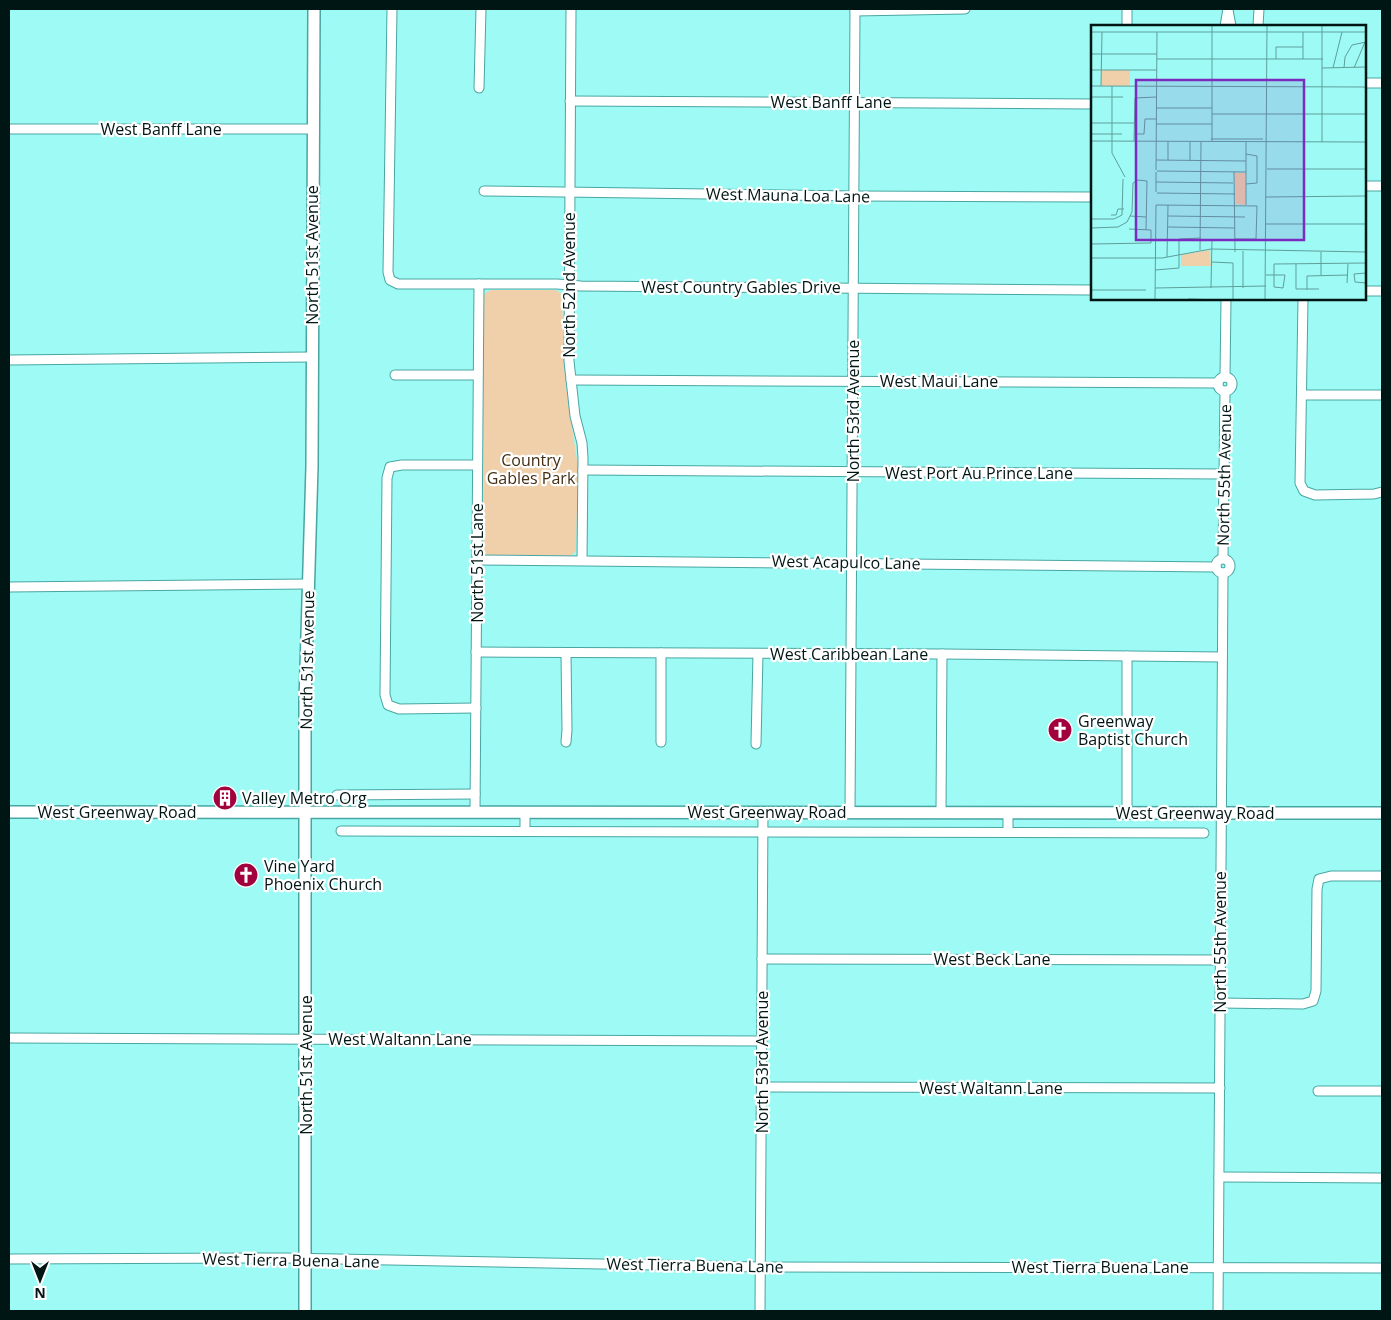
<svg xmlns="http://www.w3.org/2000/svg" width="1391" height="1320" font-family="'Open Sans',sans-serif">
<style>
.green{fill:#f0d0ab}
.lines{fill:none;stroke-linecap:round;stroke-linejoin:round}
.minor-casing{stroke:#48a6a2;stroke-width:11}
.major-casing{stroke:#48a6a2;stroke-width:14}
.minor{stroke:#fff;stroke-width:9}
.major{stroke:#fff;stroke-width:11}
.labels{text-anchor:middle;stroke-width:4.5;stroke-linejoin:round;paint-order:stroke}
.street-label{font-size:16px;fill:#001615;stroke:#fff}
.park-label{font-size:16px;fill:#432e14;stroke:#fff}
.poi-label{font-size:16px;fill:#001615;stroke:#fff;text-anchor:start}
.inset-road{fill:none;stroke:#5f9f9b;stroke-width:1}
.view{fill:#7b2cbf;fill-opacity:0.15;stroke:#7b2cbf;stroke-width:2.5}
.inset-edge{fill:none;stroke:#001615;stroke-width:2.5}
</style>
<rect width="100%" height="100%" fill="#9efaf4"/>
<!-- green -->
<polygon class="green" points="491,290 556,290 562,294 565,380 578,467 576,547 576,551 571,556 487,555 483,550 484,296 485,293"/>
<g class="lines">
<defs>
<g id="minor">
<polyline points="392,9 388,272 390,280 398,284 557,284 581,286 1092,290"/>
<polyline points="571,9 569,361 575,416 582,443 583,458 582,560"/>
<polyline points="1228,10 1231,26"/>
<polyline points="855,11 965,9"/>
<polyline points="1127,26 1127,9"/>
<polyline points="1225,26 1228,9"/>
<polyline points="1258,26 1259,9"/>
<polyline points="1365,83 1382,83"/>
<polyline points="479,88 481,9"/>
<polyline points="570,101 1092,104"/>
<polyline points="9,129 314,129"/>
<polyline points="1365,186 1382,186"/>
<polyline points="484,191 854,196 1092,197"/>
<polyline points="1365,291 1382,291"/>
<polyline points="1303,299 1300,483 1304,491 1315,495 1374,494 1382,492"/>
<polyline points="9,360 312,357"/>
<polyline points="395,375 478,375"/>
<circle cx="1225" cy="384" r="7"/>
<polyline points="1225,377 1226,299"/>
<polyline points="571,380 1218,383"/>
<polyline points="1302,395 1382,395"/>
<polyline points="583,470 1224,474"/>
<polyline points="1223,558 1225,392"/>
<circle cx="1223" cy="566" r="7"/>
<polyline points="477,560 1216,567"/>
<polyline points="9,587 309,584"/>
<polyline points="476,652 942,654 1222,657"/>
<polyline points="661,653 661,742"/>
<polyline points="476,708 399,709 388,705 385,695 387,478 390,467 402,465 477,465"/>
<polyline points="566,742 567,730 566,653"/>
<polyline points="756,744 758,654"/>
<polyline points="337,795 475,794"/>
<polyline points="475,812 479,284"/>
<polyline points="525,812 525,831"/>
<polyline points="850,812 855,9"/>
<polyline points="941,812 942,654"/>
<polyline points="1127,813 1127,656"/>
<polyline points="341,831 1204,833"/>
<polyline points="1008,832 1008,813"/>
<polyline points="762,959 1221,960"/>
<polyline points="1220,1003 1303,1004 1313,1001 1316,991 1317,889 1319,879 1331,876 1382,876"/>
<polyline points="9,1038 762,1041"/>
<polyline points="762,1087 1220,1088"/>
<polyline points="1318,1091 1382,1091"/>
<polyline points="1219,1177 1382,1178"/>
<polyline points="9,1259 284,1258 761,1267 1382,1268"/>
<polyline points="760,1311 763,812"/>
<polyline points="1218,1311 1223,573"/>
</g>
<g id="major">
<polyline points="9,812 1382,813"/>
<polyline points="305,1311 305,702 312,467 314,9"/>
</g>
</defs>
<!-- minor casing -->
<use href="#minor" class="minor-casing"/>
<!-- major casing -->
<use href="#major" class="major-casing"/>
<!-- minor -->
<use href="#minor" class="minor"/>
<!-- major -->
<use href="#major" class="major"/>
</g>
<!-- icons -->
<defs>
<symbol id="church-disc" viewBox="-11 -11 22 22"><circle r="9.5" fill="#a1023d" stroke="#fff"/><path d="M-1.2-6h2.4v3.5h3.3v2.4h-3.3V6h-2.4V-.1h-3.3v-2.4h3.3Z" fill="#fff"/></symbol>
<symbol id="building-disc" viewBox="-11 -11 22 22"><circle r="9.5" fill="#a1023d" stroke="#fff"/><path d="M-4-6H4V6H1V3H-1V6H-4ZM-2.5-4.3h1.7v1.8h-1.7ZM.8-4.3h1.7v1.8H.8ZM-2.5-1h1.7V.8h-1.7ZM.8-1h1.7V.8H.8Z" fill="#fff"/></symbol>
</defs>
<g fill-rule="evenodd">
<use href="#church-disc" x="1046" y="716" width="28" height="28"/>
<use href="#building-disc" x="211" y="784" width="28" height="28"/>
<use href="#church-disc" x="232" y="861" width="28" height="28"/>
</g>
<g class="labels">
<!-- street labels -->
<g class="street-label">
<text x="831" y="108">West Banff Lane</text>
<text x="161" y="135">West Banff Lane</text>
<text transform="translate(788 195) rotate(1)" y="6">West Mauna Loa Lane</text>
<text transform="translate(312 255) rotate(-90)" y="6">North 51st Avenue</text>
<text transform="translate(569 285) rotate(-90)" y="6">North 52nd Avenue</text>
<text x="741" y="293">West Country Gables Drive</text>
<text x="939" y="387">West Maui Lane</text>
<text transform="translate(853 411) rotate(-90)" y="6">North 53rd Avenue</text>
<text x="979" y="479">West Port Au Prince Lane</text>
<text transform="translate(1224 475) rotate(-89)" y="6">North 55th Avenue</text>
<text transform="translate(846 562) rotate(1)" y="6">West Acapulco Lane</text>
<text transform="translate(477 563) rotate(-90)" y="6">North 51st Lane</text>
<text x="849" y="660">West Caribbean Lane</text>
<text transform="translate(307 660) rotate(-89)" y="6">North 51st Avenue</text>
<text x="117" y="818">West Greenway Road</text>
<text x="767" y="818">West Greenway Road</text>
<text x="1195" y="819">West Greenway Road</text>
<text transform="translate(1220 942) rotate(-90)" y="6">North 55th Avenue</text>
<text x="992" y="965">West Beck Lane</text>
<text x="400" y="1045">West Waltann Lane</text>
<text transform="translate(762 1062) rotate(-90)" y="6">North 53rd Avenue</text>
<text transform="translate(306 1065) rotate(-90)" y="6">North 51st Avenue</text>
<text x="991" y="1094">West Waltann Lane</text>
<text transform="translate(291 1260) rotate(1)" y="6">West Tierra Buena Lane</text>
<text transform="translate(695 1265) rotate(1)" y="6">West Tierra Buena Lane</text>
<text x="1100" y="1273">West Tierra Buena Lane</text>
</g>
<!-- park labels -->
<g class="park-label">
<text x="531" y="466">Country<tspan x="531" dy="18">Gables Park</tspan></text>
</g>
<!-- poi labels -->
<g class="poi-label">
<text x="1078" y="727">Greenway<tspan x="1078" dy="18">Baptist Church</tspan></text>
<text x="242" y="804">Valley Metro Org</text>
<text x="264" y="872">Vine Yard<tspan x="264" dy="18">Phoenix Church</tspan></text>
</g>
</g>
<!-- overview -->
<g transform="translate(1091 25)">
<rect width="275" height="275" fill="#9efaf4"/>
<path d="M10,45h29v16h-29zM143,148h11v32l-9,-1zM119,225l1,16h-30v-11z" fill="#f0d0ab"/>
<path class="inset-road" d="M0,7h275M212,7v27M0,29h66M66,34h166M185,34v-12h27M231,43l44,-1M242,43l9,-36M253,43l1,-11 7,-12 14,-3M263,43l11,-26M0,45h66M0,61l275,1M10,61l1,-54M21,61v67l13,24M0,72h32M65,83h56M121,89h154M0,98h43M65,99h56M0,109h31M43,109h10l1,-15h11M120,114h52M0,116l275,1M43,116l1,-43 21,-1M121,117v-117M231,117v-117M65,135l90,1M77,135v-19M99,136v-19M176,144h99M65,145l1,-138M66,146l89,1M143,147l1,80M65,157l77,1M42,158l5,-3 9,1 -1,49M155,159l11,-1v-27l-11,-2M65,167v-20M66,168l78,1M175,172l100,-1M65,180l101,1 -1,33h-21M155,180v-63M20,190h5l2,-6h6M39,191l16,1M77,191l77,1M0,194h23l8,-4 1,-36M175,199h100M77,202l67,1M0,203l27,-1 9,-5 5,-10 1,-29M0,219l60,-1v-13l-22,-1M109,225l1,-108M76,232l1,-52M0,233h71l49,-9 155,3M121,237l21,1v37M205,239v25h23M64,245l24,-2v-29l22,-1M275,248l-12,1 1,8 11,1M175,250h19l-2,13 -9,-1v-23l92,-1M230,250v-23M256,258l1,-19M64,263l111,-2M120,263l1,-49M152,263v-37M0,265h55M216,265v-14l41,-1M97,274l32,1M64,275l1,-95M174,275l2,-275"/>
<path class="view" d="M45,55h168v160h-168z"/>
<rect width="275" height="275" class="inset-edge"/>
</g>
<!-- border -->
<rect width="1391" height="1320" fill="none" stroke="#001615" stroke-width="20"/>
<!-- north arrow -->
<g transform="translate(40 1280) rotate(180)" stroke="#ffffff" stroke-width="4" paint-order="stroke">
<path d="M0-4L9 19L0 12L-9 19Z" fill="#001615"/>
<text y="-8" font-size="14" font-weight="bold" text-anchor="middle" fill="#001615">N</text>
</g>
</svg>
